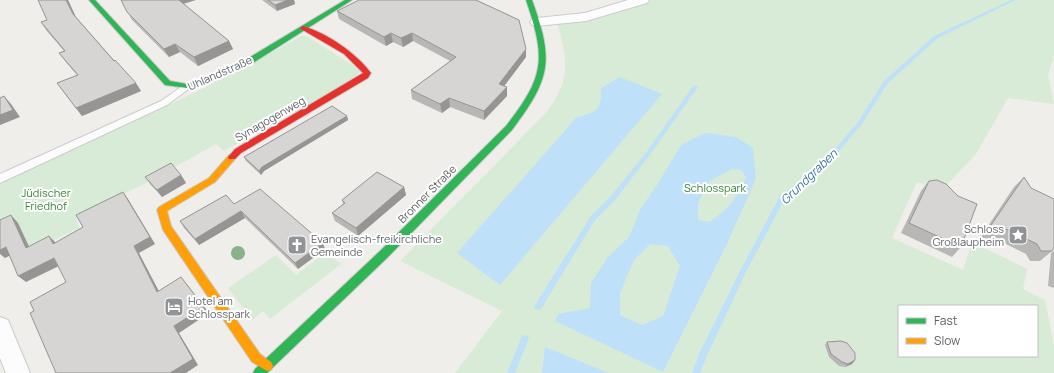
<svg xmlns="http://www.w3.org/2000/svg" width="1054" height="373" font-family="Manrope,sans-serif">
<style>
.green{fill:#d8ebd6;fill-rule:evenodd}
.water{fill:#bfe0f9;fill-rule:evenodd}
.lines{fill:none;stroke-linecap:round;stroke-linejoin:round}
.stream{fill:#bfe0f9;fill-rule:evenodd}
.lane-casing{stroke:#cbcccc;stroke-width:2}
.street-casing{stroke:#cbcccc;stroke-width:2}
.fast-casing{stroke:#cacacb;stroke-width:2}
.slow-casing{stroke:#cacacb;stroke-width:2}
.jam-casing{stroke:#cacacb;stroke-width:2}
.lane{fill:#fdfcfc;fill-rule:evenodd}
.street{fill:#fdfcfc;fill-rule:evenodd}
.fast{fill:#30b455;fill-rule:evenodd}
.slow{fill:#ff9f0a;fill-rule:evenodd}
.jam{fill:#e5322d;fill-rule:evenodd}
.tree{fill:#88b388}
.wall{fill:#b8b7b5}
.shaded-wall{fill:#969594}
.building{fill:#d6d5d3;stroke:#969594}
.labels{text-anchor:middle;stroke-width:4;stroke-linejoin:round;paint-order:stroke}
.street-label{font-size:11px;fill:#5f6368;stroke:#fff}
.park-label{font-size:11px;fill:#348238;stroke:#fff}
.poi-label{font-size:11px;fill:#5f6368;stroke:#fff;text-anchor:start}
.water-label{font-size:12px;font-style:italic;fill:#4174aa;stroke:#fff}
</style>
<rect width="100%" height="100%" fill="#efeeea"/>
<!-- green -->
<g class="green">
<path d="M650,0h404v56l-6,19 6,29 -46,-6 -32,56 -35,37 -24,-9 -25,56 71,32 9,-28 55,27 -4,20 22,11 9,46v27h-599l47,-62 -102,-50 147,-149c4,-7 9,-14 13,-22 10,-21 3,-46 -3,-68l31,-3zM899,306h138v50h-138z"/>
<path d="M301,36h6l53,34 -3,8 -133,73 -8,-7 -68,38 -72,35 3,11 -52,25 -27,-22v-46l13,-10c97,-43 196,-85 288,-139z"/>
<polygon points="326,252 341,264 270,319 263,311 252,320 228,288 276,255 296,275"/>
</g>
<!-- water -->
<g class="water">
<path d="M620,77l42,17 -162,191 -43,-32 119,-135c21,-7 26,-7 25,-30z"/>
<path d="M705,133l31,4 17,11 3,31 -31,69 -62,124 -108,-51 3,-7 32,-6 1,-25 17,-26 21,-20 12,-29 18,-26 22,-37zM732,169l9,1 5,7c-9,21 -18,33 -37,45l-11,-2v-17l12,-22zM650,244l18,2 12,20 -17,50 -21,9 -22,-10v-22l14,-33z"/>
<polygon points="545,347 609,373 542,373"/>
</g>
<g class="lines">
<!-- stream -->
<g class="stream">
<polygon points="1011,0 1016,0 938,38 888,83 862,124 828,164 784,200 746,272 706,358 700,373 692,373 699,354 740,271 780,196 824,162 858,122 884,81 934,36"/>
<polygon points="695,85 698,87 652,152 615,200 595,220 541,309 538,310 535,309 534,307 535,305 591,216 611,196 648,150 693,86"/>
<polygon points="525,335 528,336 529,338 515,373 507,373 522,336"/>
</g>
<defs>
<polygon id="lane" points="187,83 190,84 191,86 190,88 167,105 0,183 0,174 9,170 161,101"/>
<g id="street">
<polygon points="628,0 649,0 647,3 586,21 537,26 532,25 530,22 532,19 537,18 585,13"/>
<polygon points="0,317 8,320 30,373 6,373 0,358"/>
</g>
<g id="fast">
<polygon points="89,0 95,0 170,81 187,84 208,77 247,59 345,0 352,0 253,63 214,81 187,88 165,85"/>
<path d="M526,0h6c22,61 19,78 -20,130l-124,127 -121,116h-14l2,-4 125,-118 126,-125c39,-50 40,-67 20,-126z"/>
</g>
<polygon id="slow" points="232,154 235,155 236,157 235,159 215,182 167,211 171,226 260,354 271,362 273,366 271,370 267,371 252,362 163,230 157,210 159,207 209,178 229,155"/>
<path id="jam" d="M303,26c24,7 53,27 68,47l-3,5 -127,75 -6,6h-6l-1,-2 7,-8 128,-76 -19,-19 -43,-25 -1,-1z"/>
</defs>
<!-- lane casing -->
<use href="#lane" class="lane-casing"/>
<!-- street casing -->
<use href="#street" class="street-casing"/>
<!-- fast casing -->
<use href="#fast" class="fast-casing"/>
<!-- slow casing -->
<use href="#slow" class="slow-casing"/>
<!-- jam casing -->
<use href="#jam" class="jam-casing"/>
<!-- lane -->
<use href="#lane" class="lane"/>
<!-- street -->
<use href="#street" class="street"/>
<!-- fast -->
<use href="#fast" class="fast"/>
<!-- slow -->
<use href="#slow" class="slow"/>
<!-- jam -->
<use href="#jam" class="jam"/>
</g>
<!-- trees -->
<circle class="tree" cx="238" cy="253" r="7"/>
<!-- wall -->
<g class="wall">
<polygon points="68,0 76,17 141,91 82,116 57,83 77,75 65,61 59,53 64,51 46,30 41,22 47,20"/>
<polygon points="121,0 183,4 229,41 233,49 198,66 180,52 169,57 132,20"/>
<polygon points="262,0 294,0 295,4 277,11"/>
<polygon points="337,11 526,57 504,86 507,87 507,96 484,120 450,107 442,113 412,99 411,90 450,61 413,41 403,47 393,42 386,46 339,19"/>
<polygon points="347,116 348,120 264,171 261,175 246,161 244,157"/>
<polygon points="181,175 186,183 162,197 150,184 145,177"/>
<polygon points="1024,177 1052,251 1040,261 1030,261 1026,254 996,239 980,238 1014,187"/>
<polygon points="929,181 958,196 961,247 952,257 901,233 921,191"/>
<polygon points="404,187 406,195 358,236 335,221 332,213 343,204 342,200"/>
<polygon points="234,204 325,249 298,269 245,218 199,245 184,228 180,221"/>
<polygon points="1054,251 1054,288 1048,286 1051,253"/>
<polygon points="827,342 855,360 852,364 845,367 839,366 829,357 825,345"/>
</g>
<!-- shaded-wall -->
<g class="shaded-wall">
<polygon points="66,0 68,0 78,22 73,14"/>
<polygon points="178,0 196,0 183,4"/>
<polygon points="288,0 294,0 295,4 277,11 275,5"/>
<polygon points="391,33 393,42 386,46 384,37"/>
<polygon points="412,33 413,41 403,47 401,38"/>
<polygon points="229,41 233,49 198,66 194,57"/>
<polygon points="175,44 180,52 169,57 164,49"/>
<polygon points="526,49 526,57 499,93 499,84"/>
<polygon points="136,83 141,91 82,116 76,108"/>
<polygon points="507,87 507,96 484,120 484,111"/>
<polygon points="4,96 11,104 20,117 0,125 0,115"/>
<polygon points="449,98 450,107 442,113 440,104"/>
<polygon points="347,116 348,120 264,171 261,175 259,171 262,167"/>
<polygon points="181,175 186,183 162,197 157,190"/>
<polygon points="404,187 406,195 358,236 356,228"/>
<polygon points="123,192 128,199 155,244 139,253 163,299 157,292 134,246"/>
<polygon points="241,211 245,218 199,245 195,239"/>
<polygon points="11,215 18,223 33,255 26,248"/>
<polygon points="49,236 56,243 53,244"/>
<polygon points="323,243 325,249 298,269 295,263"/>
<polygon points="6,247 13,254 5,258 0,254 0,250"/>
<polygon points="54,258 61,265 26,282 18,276"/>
<polygon points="181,277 209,313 179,333 198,365 186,373 170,373 174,326"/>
<polygon points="855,360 852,364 845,367 848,364"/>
</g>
<!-- building -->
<g class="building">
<polygon points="38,0 66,0 73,14 114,61 115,60 136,83 76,108 57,83 78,75 59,53 65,51 41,22 47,20"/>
<polygon points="121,0 179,0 229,41 194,57 175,44 164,49 127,12"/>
<polygon points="268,0 288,0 275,5"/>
<polygon points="359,0 476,0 519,20 526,49 499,84 507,87 484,111 449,98 440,104 411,90 456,57 412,33 401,38 391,33 384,37 337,11"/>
<polygon points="4,96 13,110 0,115 0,98"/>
<polygon points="332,106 347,116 262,167 259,171 244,157"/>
<polygon points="171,163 181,175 157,190 145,177"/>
<polygon points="377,172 404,187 356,228 332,213 345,203 342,200"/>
<polygon points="1024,177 1031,188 1054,199 1054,247 1052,251 1041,251 1037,244 1006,229 989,228"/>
<polygon points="937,180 946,184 958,196 977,204 961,247 909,223 929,181"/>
<polygon points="260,189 323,243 295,263 241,211 195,239 180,221 226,195 234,204"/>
<polygon points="123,192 150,237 134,246 157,292 181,277 204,307 174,326 193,359 170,373 56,373 30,313 34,311 30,302 66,282 54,258 18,276 6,247 0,250 0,220 11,215 26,248 49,236 53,244 83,227 76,215"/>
<polygon points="841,341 847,343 855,353 855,360 848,364 842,362 831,354 827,342"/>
</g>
<!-- icons -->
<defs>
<symbol id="sight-square" viewBox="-11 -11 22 22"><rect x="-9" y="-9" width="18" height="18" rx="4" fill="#919496" stroke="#fff"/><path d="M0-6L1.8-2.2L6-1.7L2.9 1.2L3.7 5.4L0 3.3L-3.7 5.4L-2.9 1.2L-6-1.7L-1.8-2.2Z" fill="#fff"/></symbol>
<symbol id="church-square" viewBox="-11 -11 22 22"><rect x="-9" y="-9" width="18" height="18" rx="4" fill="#919496" stroke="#fff"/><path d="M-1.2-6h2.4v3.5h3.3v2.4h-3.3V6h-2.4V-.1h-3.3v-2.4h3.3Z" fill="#fff"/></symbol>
<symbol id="hotel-square" viewBox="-11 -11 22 22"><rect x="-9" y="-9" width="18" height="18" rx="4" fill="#919496" stroke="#fff"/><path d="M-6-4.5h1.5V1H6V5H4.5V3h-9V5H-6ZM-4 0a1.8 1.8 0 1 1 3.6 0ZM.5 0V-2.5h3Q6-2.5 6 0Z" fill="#fff"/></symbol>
</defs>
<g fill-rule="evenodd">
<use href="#sight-square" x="1007" y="224" width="22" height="22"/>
<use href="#church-square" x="286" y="234" width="22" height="22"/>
<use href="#hotel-square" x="163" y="296" width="22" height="22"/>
</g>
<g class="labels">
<!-- street labels -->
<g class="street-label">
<text transform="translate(220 73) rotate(-24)" y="4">Uhlandstraße</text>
<text transform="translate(270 119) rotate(-30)" y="4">Synagogenweg</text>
<text transform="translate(427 194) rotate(-45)" y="4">Bronner Straße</text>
</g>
<!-- park labels -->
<g class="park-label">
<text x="715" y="192">Schlosspark</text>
<text x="46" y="197">Jüdischer<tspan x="46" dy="13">Friedhof</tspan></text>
</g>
<!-- poi labels -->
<g class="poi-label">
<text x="1004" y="233" text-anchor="end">Schloss<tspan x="1004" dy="13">Großlaupheim</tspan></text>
<text x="311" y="243">Evangelisch-freikirchliche<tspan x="311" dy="13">Gemeinde</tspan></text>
<text x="188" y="305">Hotel am<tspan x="188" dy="13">Schlosspark</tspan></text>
</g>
<!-- water labels -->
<g class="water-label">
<text transform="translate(809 177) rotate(-44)" y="4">Grundgraben</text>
</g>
</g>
<!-- legend -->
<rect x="898" y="305" width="140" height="52" fill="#ffffff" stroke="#bfc1c3"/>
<rect x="906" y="318" width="20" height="6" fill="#30b455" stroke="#bfc1c3"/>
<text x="934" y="325" font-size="12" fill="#5f6368">Fast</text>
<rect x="906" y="338" width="20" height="6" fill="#ff9f0a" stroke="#bfc1c3"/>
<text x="934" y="345" font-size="12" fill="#5f6368">Slow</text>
</svg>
